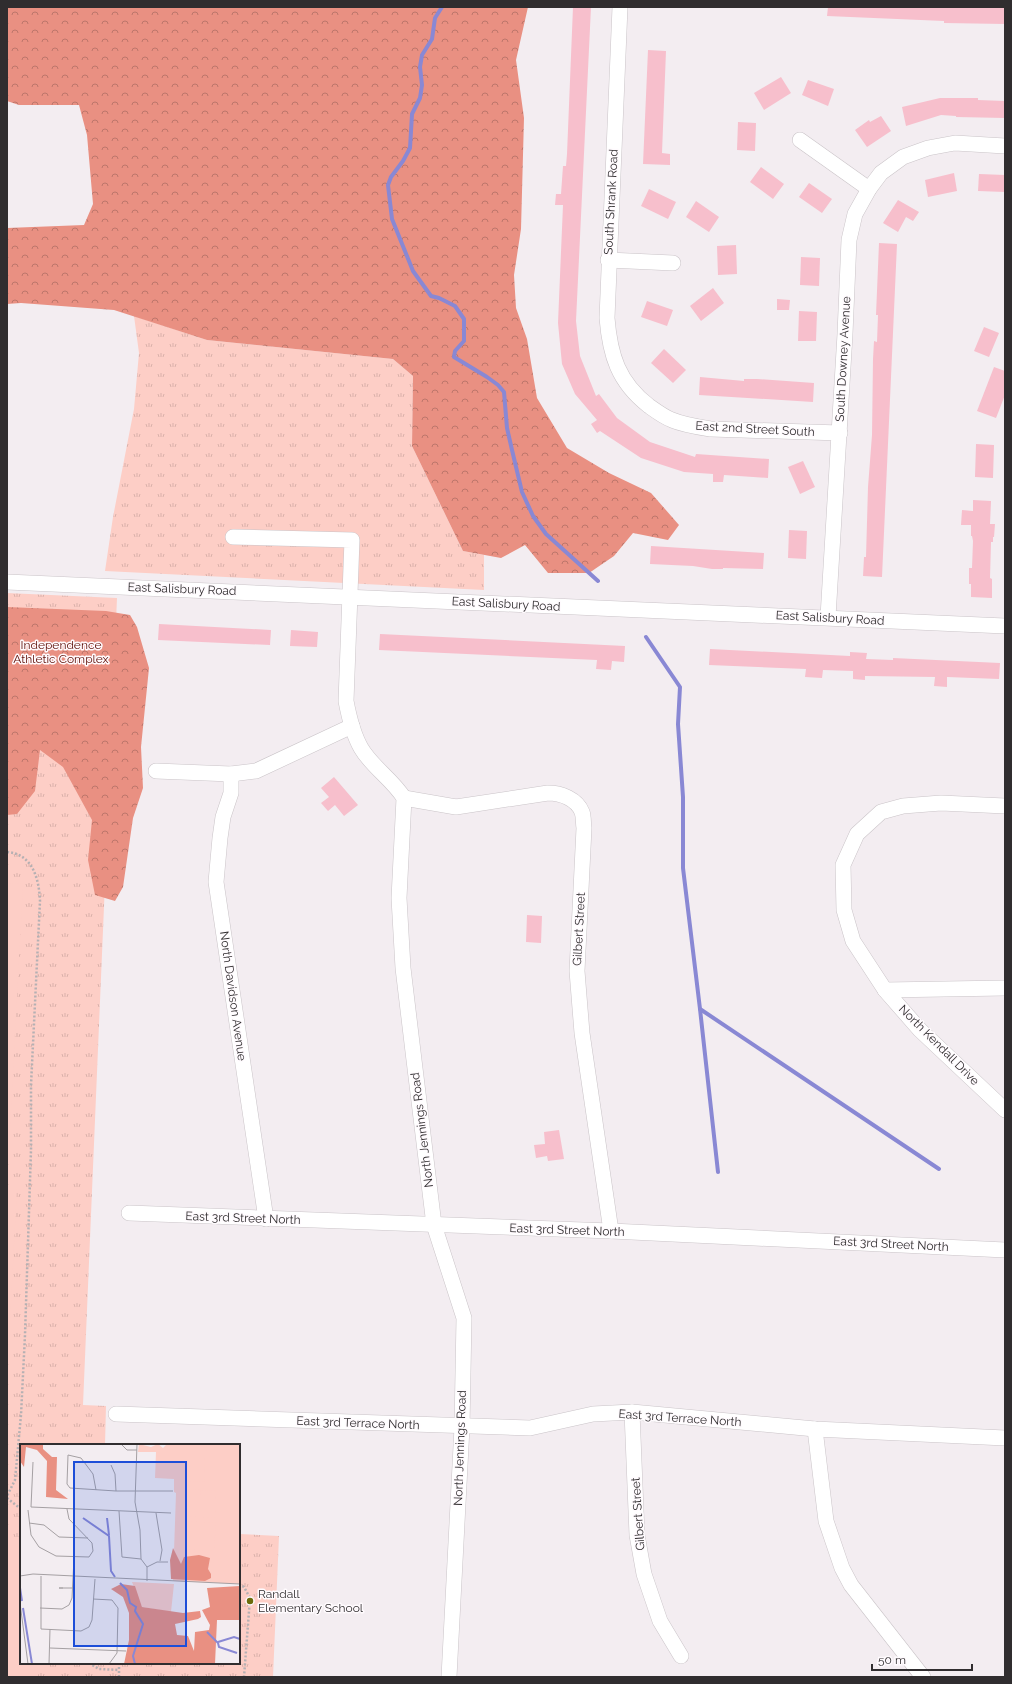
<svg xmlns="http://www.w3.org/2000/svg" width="1012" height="1684" font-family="Raleway,sans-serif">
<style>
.grass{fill:url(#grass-tufts)}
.forest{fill:url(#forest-crowns)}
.pitch{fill:#fdcec6}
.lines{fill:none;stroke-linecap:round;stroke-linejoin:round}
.stream{stroke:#8988d4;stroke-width:4}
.building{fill:#f7bfcc}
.minor-casing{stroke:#cac4c8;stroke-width:16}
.path{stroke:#b5b0b3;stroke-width:2.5;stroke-dasharray:2 2;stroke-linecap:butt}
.minor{stroke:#fff;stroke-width:15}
.poi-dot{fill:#6c6c0b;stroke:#fffbfe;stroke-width:1.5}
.labels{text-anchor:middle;stroke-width:3;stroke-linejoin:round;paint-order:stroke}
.street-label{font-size:12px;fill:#302d2f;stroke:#fffbfe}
.park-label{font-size:12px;fill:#5f0f08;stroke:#fffbfe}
.poi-label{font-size:12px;fill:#302d2f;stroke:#fffbfe;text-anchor:start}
.inset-river{fill:none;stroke:#8988d4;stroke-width:2}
.inset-road{fill:none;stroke:#a5a0a3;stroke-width:1}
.view{fill:#1d4ed8;fill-opacity:0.15;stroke:#1d4ed8;stroke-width:2}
.inset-edge{fill:none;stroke:#302d2f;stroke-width:2}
</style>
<defs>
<pattern id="grass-tufts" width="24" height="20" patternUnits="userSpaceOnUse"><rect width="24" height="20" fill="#fdcec6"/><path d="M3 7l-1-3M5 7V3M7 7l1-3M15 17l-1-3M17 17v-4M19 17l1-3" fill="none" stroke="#d9b1aa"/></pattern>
<pattern id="forest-crowns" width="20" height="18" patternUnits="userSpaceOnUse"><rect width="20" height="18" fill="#e99082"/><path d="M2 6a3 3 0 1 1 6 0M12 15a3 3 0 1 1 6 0" fill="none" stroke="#bd766b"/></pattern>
</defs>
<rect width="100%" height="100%" fill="#f3edf1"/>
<!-- grass -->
<g class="grass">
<polygon points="134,316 207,340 393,359 413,376 412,446 463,551 484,555 484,590 105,571 113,517 134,409 139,353"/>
<polygon points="7,593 117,598 83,1405 106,1406 105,1445 21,1445 21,1663 239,1663 239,1534 279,1536 273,1677 7,1677"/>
</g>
<!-- forest -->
<g class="forest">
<polygon points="7,7 528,7 516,60 524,118 521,229 514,275 516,308 527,339 537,398 567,448 609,473 651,493 679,525 668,540 633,533 614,556 589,573 548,573 525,545 501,558 463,551 412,446 413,376 393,359 207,340 114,310 21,303 7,304 7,228 84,225 93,204 87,135 79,105 19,105 7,101"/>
<polygon points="7,607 106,611 130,615 137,627 149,668 141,747 143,788 133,818 123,887 115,901 95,895 88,860 92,820 63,767 40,750 35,791 17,814 7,815"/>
</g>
<!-- pitch -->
<g class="pitch">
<polygon points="7,883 23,884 9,1145 7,1145"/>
<polygon points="7,1186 17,1187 7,1378"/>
<polygon points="7,1541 21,1556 21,1663 39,1663 38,1677 7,1677"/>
</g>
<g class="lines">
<!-- stream -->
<g class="stream">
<polyline points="442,7 435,18 432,39 422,55 420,67 422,85 420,98 412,114 410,148 403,161 391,177 388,185 392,219 413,271 431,296 439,298 455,306 464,319 464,341 455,351 454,357 487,377 498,385 504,392 507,428 512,450 522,492 533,516 546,534 598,581"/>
<polyline points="646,637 680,687 678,724 683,797 683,868 700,1009 939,1169"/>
<polyline points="700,1009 718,1172"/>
</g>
</g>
<!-- building -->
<g class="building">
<polygon points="573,7 591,7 576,321 580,356 596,396 599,394 617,418 650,442 695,457 696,454 769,459 768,478 724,475 723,482 713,482 713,474 684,472 641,458 600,431 597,433 591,424 597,420 575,394 562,364 558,323 563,205 555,205 556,194 561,194 563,166 566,166 567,154"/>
<polygon points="828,7 1005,7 1005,24 944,23 944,21 827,16"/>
<polygon points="648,50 666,51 662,153 670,154 670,165 643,164"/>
<polygon points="781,77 791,93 764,110 754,93"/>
<polygon points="808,80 834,89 828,106 802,95"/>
<polygon points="940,98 978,98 978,100 1005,101 1005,118 956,117 956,116 941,115 906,126 902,107"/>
<polygon points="881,116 891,131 867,147 855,130 869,120 870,122"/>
<polygon points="738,122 756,123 755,151 737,150"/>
<polygon points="761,167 784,184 773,199 750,182"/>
<polygon points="954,173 957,191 928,197 925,180"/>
<polygon points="979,174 1005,175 1005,192 978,191"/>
<polygon points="809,183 832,199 822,213 799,197"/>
<polygon points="649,189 676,202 668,219 641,206"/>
<polygon points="898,200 919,212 913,221 906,217 898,232 883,223"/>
<polygon points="696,201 719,217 709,232 686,217"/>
<polygon points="879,243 897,244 882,577 863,576 864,557 866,557 868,487 872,435 873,359 874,341 877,342 878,315 876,315"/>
<polygon points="736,245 737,274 718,275 717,246"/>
<polygon points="801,257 820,258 819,286 800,285"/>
<polygon points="713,288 724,303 701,321 690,306"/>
<polygon points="777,299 790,300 789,310 777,310"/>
<polygon points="647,301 673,310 667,326 641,317"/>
<polygon points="799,311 817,312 816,341 798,341"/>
<polygon points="984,327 999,333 989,357 974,351"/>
<polygon points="664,349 686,370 673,383 651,363"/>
<polygon points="994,367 1005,371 1005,395 996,418 977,411"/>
<polygon points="700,377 744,381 744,379 757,379 814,383 813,402 699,395"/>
<polygon points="976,444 994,445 993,478 975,477"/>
<polygon points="803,461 815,487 800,494 788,467"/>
<polygon points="973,500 991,501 990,524 995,524 994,537 993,537 993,542 991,542 990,578 992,579 992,598 971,597 971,584 969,584 969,568 972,568 973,541 972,536 971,536 971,525 961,525 962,510 973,511"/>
<polygon points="789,530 807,531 806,559 788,558"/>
<polygon points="651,546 764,553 763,569 723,568 723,569 712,569 693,566 650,564"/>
<polygon points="159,624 271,630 270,645 158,640"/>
<polygon points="291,630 318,632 317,647 290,646"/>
<polygon points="380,634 625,646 624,662 612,661 611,670 596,669 597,660 379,650"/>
<polygon points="710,649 850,656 850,652 867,653 866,659 893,660 893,658 1000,663 999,679 947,677 947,687 934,686 935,677 865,676 865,680 853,679 853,671 823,670 822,678 805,677 806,669 709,665"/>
<polygon points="334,777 358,805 344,816 335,805 328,811 321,803 329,797 321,788"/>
<polygon points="527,915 542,916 541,943 526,942"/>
<polygon points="559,1130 564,1159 548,1161 547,1156 536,1158 534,1145 545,1144 544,1132"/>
</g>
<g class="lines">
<defs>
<g id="minor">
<path d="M620,7l-13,311c3,37 11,64 42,88 7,5 15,11 23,14 12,5 26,7 39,9l129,4"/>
<polyline points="800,140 869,189"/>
<polyline points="608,260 673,263"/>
<path d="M233,537l119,3 -6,161c3,16 7,33 15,47 11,19 31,31 43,50l-5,100 4,70 11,92 20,165 30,93 -2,109 -13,250"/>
<polyline points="7,582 1005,626"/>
<polyline points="828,617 845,334 849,240 855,214 869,189 881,173 903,157 928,148 955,143 1005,146"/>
<polyline points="156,771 231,774 256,771 352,726"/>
<polyline points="231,774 231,793 223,817 220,838 216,882 266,1219"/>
<path d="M404,798l52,9 92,-14c13,0 29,6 34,19 2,5 1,11 2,16l-7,143 5,62 29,198"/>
<polyline points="1005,806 941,803 903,806 881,812 857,834 843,865 844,910 853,941 885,990 920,1030 1005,1110"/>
<polyline points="885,990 1005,988"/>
<polyline points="129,1213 611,1231 1005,1250"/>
<polyline points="632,1412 637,1535 644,1574 660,1621 681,1656"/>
<polyline points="116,1414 530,1428 593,1414 632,1412 815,1429 1005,1438"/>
<polyline points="815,1429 826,1521 842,1568 851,1585 923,1677"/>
</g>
</defs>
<!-- minor casing -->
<use href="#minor" class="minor-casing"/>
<!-- path -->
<g class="path">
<path d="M7,852c26,2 32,27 33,49l-9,184v65l-6,185 -4,80 -6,65 -8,16"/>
<polyline points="7,1498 21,1509"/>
<polyline points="239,1584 244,1587 250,1598 244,1677"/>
<polyline points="89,1663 99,1669 119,1670"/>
<polyline points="119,1677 119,1663"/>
</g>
<!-- minor -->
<use href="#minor" class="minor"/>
</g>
<!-- markers -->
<circle class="poi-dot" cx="250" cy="1601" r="4"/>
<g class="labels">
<!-- street labels -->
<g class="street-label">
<text transform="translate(611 202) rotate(-87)" y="4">South Shrank Road</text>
<text transform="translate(843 359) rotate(-87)" y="4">South Downey Avenue</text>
<text transform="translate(755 429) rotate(3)" y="4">East 2nd Street South</text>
<text transform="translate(182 589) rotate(2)" y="4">East Salisbury Road</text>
<text transform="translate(506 604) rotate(3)" y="4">East Salisbury Road</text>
<text transform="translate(830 618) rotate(3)" y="4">East Salisbury Road</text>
<text transform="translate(579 929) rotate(-87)" y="4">Gilbert Street</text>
<text transform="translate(233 996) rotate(82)" y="4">North Davidson Avenue</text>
<text transform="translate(939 1045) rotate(45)" y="4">North Kendall Drive</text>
<text transform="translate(422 1130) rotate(-97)" y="4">North Jennings Road</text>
<text transform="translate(243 1218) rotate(2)" y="4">East 3rd Street North</text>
<text transform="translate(567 1230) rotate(2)" y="4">East 3rd Street North</text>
<text transform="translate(891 1244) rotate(3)" y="4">East 3rd Street North</text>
<text transform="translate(680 1418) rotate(4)" y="4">East 3rd Terrace North</text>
<text transform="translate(358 1423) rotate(2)" y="4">East 3rd Terrace North</text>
<text transform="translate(460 1448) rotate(-88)" y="4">North Jennings Road</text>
<text transform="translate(638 1514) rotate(-94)" y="4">Gilbert Street</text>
</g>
<!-- park labels -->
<g class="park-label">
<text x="61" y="649">Independence<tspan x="61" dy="14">Athletic Complex</tspan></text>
</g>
<!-- poi labels -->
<g class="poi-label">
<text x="258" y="1598">Randall<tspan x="258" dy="14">Elementary School</tspan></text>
</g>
</g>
<!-- overview -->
<g transform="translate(20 1444)">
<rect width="220" height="220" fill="#f3edf1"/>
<path d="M119,0l12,3 7,-3 5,4 4,-4h73v140l-67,-3 3,-88 -2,-1v-13l-19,-1 1,-26h-18zM112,138l42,2 -3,28 -29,-5z" fill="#fdcec6"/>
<path d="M0,0h23v5l9,8h5l-1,33 12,9 -22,-2 1,-36 -10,-11 -11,-3 -2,20 -4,-6zM153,104l8,16 3,-7 15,-2 11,3 -2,11 3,5v4l-6,3 -34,-2 -1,-19zM101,140l14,2 7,21 41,6 17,-2 1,6 -3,2 -23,5 2,11 11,1 6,15 1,-19 14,-2 1,-5 -8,-15 8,-3 -3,-19 33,-2v34h-23l-2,44h-91l5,-24v-27l-6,-16 -12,-8z" fill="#e99082"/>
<path d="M162,0h25l-1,9h-24zM162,14h23l-1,24 -15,-1 -7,-6zM165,45l15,1v5l1,-5 15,1 -1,27 -31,-2zM165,77l31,2 -2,28 -31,-2zM210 123a6 6 0 1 1 12 0a6 6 0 1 1-12 0Z" fill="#fdcec6"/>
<path class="inset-river" d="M63,74l26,18 2,35 4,6M87,74l2,17M100,139l7,7 3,13 6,4 -1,4 8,13 -10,32 2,8M0,144l2,13M3,164l9,56M187,188l11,11 1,4 18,6M198,198l16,-5 6,2"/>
<path class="inset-road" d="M101,0l6,6h10M117,0l-2,58 5,28 1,29 6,8v14M91,21l4,9 1,17M76,46l-3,-16 -12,-16 -13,-3 -1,29 3,4 46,3h57M11,63l140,6M11,63l2,-45M8,66l3,25 8,12 17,9 33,1 4,-6 -1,-8 -23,-24 -2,-10M99,67l3,46 19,2M136,69l6,37 -2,11M9,79l15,2 15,12 29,1M127,123l10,-5h11M13,130l207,10M0,132l13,-2M21,132v53l40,2 8,-4 3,-7 3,-41M43,144h-4h13M73,155l19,1 6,8 -1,45 -8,11M0,159l8,61M20,164l22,1 7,-4 3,-7 2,-40M30,204l76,3M29,220l1,-35"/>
<path class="view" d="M54,18h112v184h-112z"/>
<rect width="220" height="220" class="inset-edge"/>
</g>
<!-- border -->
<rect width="1012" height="1684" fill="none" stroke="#302d2f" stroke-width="16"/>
<!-- scale -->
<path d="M872 1664v6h100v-6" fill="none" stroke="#302d2f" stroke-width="2"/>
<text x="878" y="1664" font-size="12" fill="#302d2f" stroke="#fffbfe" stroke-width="3" paint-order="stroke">50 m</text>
</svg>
